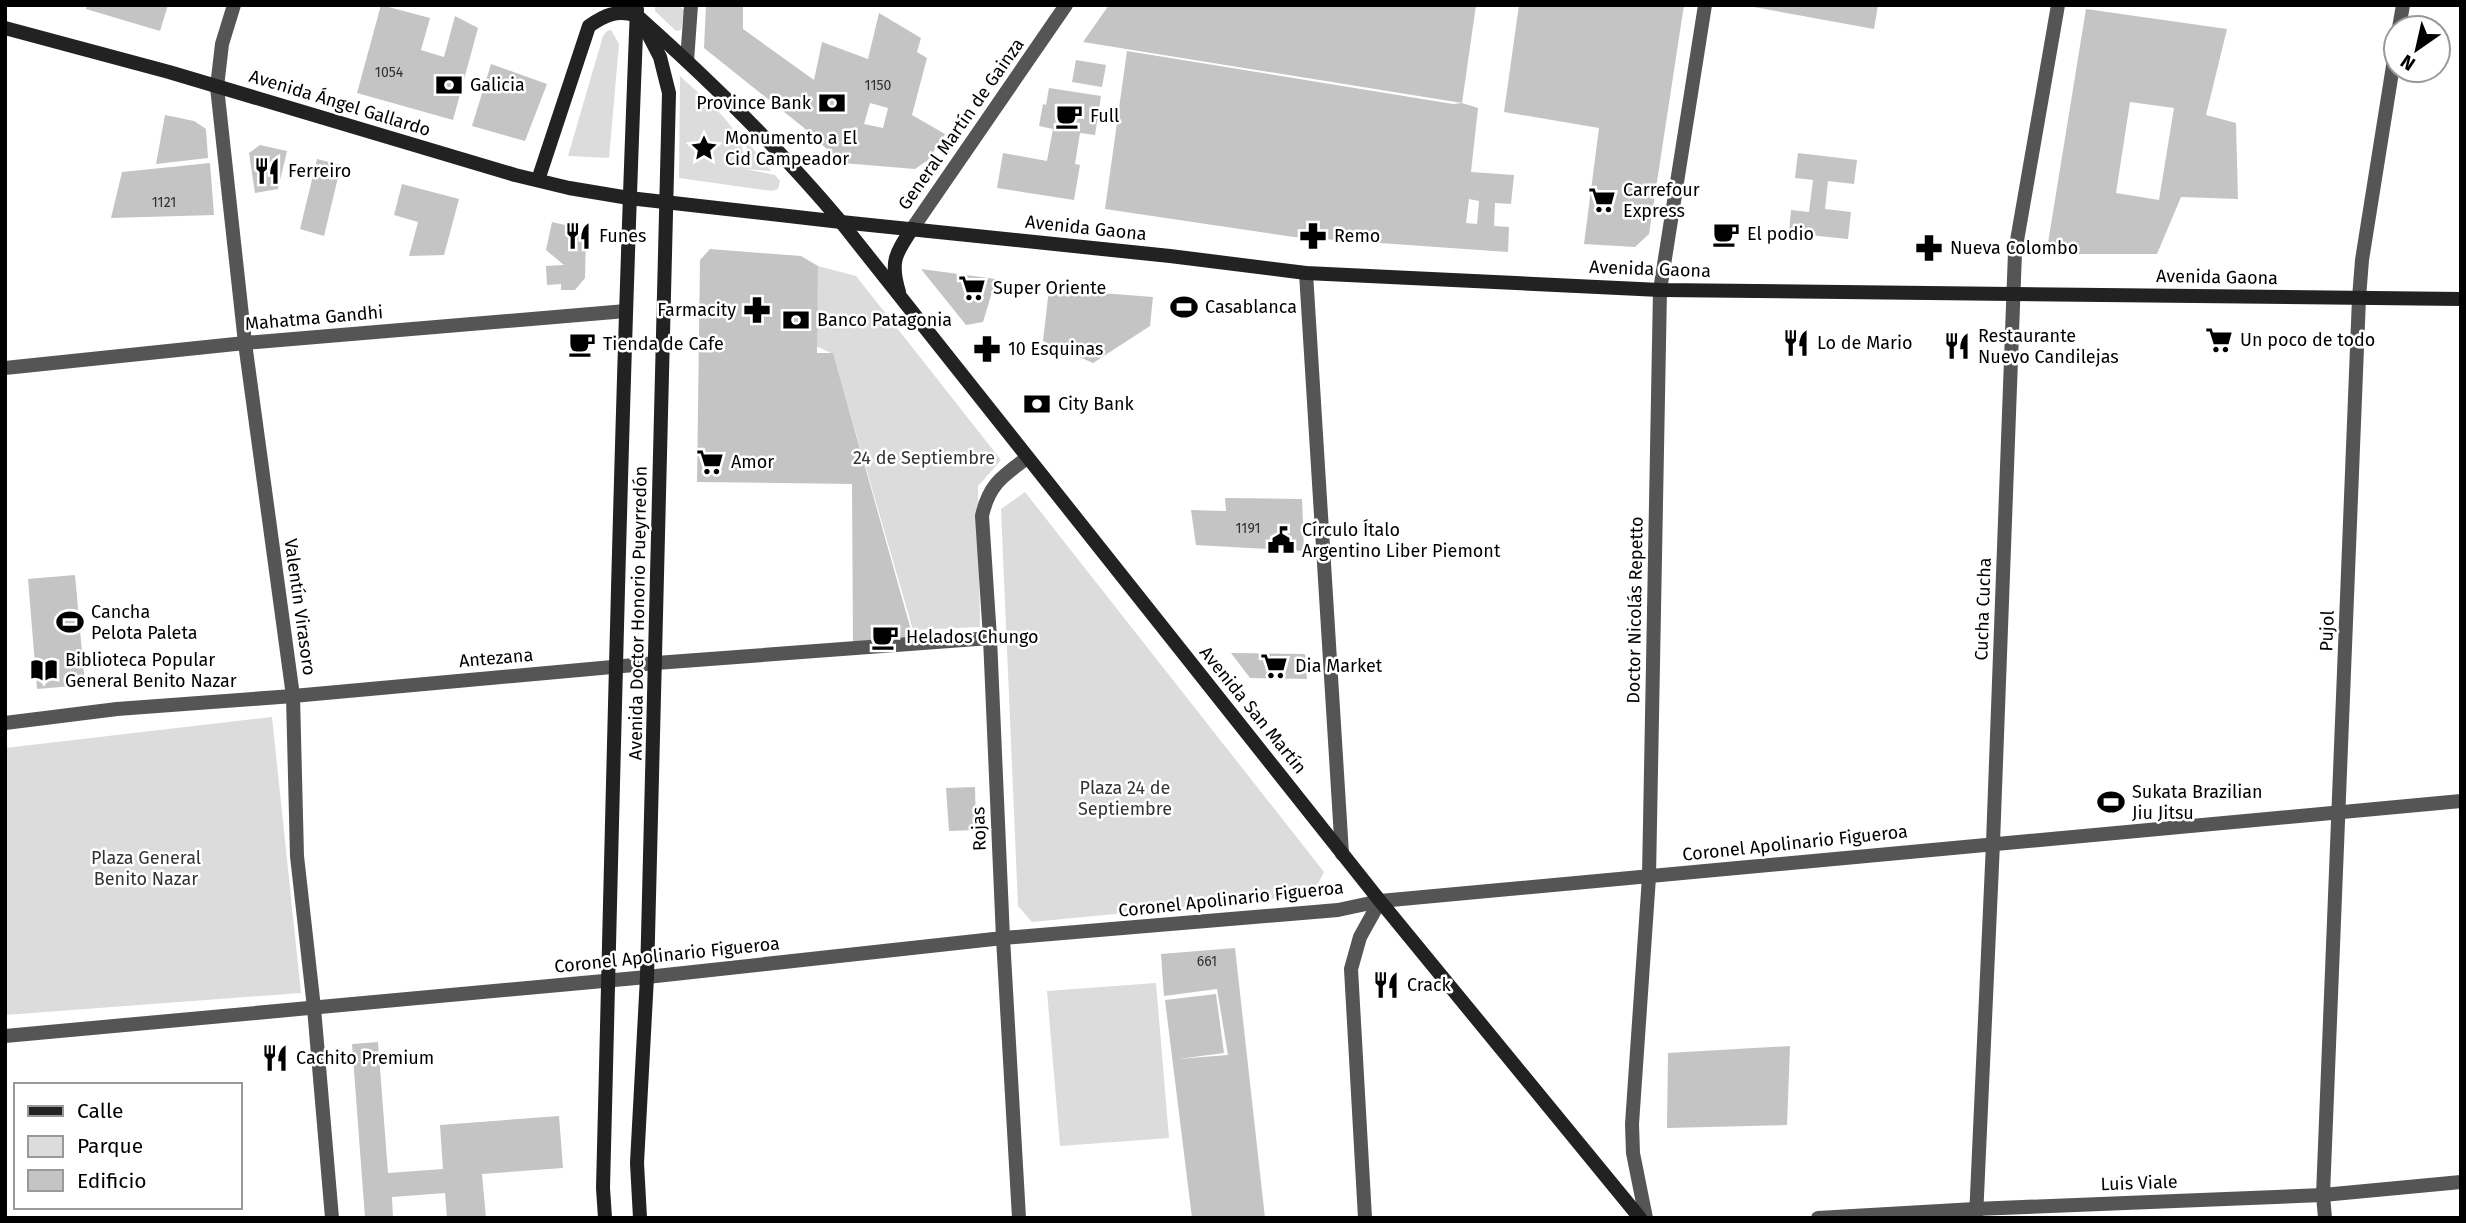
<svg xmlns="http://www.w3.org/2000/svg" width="2466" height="1223" font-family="'Fira Sans',sans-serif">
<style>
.green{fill:#dcdcdc}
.building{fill:#c4c4c4;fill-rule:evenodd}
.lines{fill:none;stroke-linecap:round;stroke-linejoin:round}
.minor{stroke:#555;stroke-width:14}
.tertiary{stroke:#555;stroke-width:14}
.secondary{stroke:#222;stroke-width:14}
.labels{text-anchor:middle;stroke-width:5;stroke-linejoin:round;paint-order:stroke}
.number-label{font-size:14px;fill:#313131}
.poi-label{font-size:18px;fill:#000;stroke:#fff;text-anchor:start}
.street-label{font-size:18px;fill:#000;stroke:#fff}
.park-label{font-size:18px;fill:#333;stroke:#fff}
</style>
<rect width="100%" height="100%" fill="#fff"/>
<!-- green -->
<g class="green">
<polygon points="655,5 678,5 684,10 681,30 676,31 655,11"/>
<polygon points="611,30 619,44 609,158 568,156 603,36 607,31"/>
<path d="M680,76c26,25 65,51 65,89l3,-13 -5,-16 28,35 -26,-2 30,6 5,6 -2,8 -6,2 -93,-13z"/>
<polygon points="818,266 856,276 1001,460 978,486 980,627 913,630 833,354 816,346"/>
<polygon points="1025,492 1324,872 1312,895 1032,922 1018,906 1001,509"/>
<polygon points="272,717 301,993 5,1015 5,748"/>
<polygon points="1156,983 1169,1138 1060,1146 1047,991"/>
</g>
<!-- building -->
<g class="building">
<polygon points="87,5 168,5 160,31 86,9"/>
<polygon points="381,5 430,18 421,50 444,57 455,16 478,28 453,120 357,93"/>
<path d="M706,5h37v24l71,51 8,-38 46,17 11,-46 42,25 -4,14 10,6 -15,57 33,19 -17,26 -13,9 -73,-6 -39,-36 -99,-79zM870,103l18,5 -5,20 -19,-4z"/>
<polygon points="1109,5 1476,5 1462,103 1083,42"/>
<polygon points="1519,5 1684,5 1649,234 1635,247 1584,244 1599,128 1504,112"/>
<polygon points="1743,5 1878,5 1874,29"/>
<path d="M2086,9l141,20 -21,86 30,8 2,76 -57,-2 -24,57h-107l-3,-5zM2130,102l44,6 -15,92 -43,-7z"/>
<path d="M1127,51l326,53 9,-1 16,5 -7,64 43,3 -3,29 -16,-1 -1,23 15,1 -1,25 -214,-15 -189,-28zM1469,199l10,2 -2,23 -11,-1z"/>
<polygon points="1076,60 1106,65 1102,87 1072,82"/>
<polygon points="491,64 547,84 525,141 472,126"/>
<polygon points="1049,88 1101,96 1095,135 1080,133 1075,164 1080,165 1074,200 997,188 1003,153 1047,161 1053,129 1039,126 1043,104 1046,105"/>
<polygon points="165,115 194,121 206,129 208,158 156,164"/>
<polygon points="260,145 287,151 278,189 255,193 249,153"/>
<polygon points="1798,153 1857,160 1854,184 1828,181 1825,209 1851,212 1848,239 1789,233 1791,210 1809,212 1813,180 1795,178"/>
<polygon points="317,159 341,165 324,236 300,229"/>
<polygon points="210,163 214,215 111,218 122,172"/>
<polygon points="402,184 459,199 444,255 409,256 418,222 394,215"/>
<polygon points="552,222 578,228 586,235 585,278 575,290 561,290 561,284 547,285 546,266 564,265 546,250"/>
<polygon points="710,249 801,256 818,266 817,353 833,353 913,637 853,647 852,484 697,482 700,260"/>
<polygon points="921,269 996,279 983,322 966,325"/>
<polygon points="1049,289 1153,297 1150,326 1093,363 1043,341"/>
<polygon points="1225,498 1302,499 1304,551 1196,545 1191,510 1226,511"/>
<polygon points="75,575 85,685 37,689 28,579"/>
<polygon points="1231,653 1305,654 1307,679 1250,678"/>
<polygon points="975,787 976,830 949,831 946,788"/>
<polygon points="1235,948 1265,1218 1192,1218 1165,1000 1216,994 1224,1053 1178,1059 1228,1055 1217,989 1164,996 1161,954"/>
<polygon points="378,1042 388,1173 443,1169 440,1125 559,1116 563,1168 482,1174 486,1218 447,1218 445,1193 392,1197 393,1218 365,1218 352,1044"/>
<polygon points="1790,1046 1787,1125 1667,1128 1668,1053"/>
</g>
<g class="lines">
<!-- minor -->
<g class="minor">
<polyline points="234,5 222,44 217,87 245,343 293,696 297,856 314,1008 332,1218"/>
<polyline points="2399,28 2403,5"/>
<polyline points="687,61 691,5"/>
<polyline points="912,229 1066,5"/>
<polyline points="1306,273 1342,854"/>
<polyline points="5,368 245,343 626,311"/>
<polyline points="5,723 117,709 293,696 656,663 990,638"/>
<polyline points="647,977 1003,938 1338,910 1380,901 2461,801"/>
<path d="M1019,1218l-16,-280 -13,-300 -8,-122c7,-32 21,-40 45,-58"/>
<polyline points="1365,1218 1351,969 1360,937 1380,901"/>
<polyline points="1646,1218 1633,1153 1632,1124 1649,877 1660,290 1705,5"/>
<polyline points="1818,1218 1975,1209 2323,1195 2461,1182"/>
<polyline points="1976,1218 1993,843 2015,252 2058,5"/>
<polyline points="2325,1218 2323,1195 2359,298 2362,260 2396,47"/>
</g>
<!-- tertiary -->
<polyline class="tertiary" points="5,1036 647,977"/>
<!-- secondary -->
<g class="secondary">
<path d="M625,5c77,68 151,139 216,217l539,679 260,317"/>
<polyline points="5,28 169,72 515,175 569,188 629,198 841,222 1170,256 1306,273 1660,290 2461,299"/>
<path d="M538,180l51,-154c16,-11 27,-16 46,-11"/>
<path d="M899,292c-9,-30 -4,-38 13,-63"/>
<path d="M605,1218l-2,-30c10,-393 18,-787 34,-1179"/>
<polyline points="640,1218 637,1163 647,977 669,93 660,57 645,28"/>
</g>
</g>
<!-- icons -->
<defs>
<symbol id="bank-bare" viewBox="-9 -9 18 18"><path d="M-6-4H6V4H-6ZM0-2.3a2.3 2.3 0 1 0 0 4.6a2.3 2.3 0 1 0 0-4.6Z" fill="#000" stroke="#fff" stroke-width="2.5" paint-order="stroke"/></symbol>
<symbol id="cafe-bare" viewBox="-9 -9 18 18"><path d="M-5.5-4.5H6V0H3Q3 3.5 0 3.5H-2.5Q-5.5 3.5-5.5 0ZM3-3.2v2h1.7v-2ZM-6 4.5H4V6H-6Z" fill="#000" stroke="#fff" stroke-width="2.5" paint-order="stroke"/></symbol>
<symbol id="sight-bare" viewBox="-9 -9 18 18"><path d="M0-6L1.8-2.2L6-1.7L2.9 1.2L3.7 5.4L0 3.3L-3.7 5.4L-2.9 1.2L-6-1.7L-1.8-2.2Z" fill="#000" stroke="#fff" stroke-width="2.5" paint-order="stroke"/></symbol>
<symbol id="restaurant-bare" viewBox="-9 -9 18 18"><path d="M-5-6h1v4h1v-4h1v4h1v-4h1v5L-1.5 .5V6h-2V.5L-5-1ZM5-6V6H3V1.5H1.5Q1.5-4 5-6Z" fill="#000" stroke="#fff" stroke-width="2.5" paint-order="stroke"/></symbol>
<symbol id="supermarket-bare" viewBox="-9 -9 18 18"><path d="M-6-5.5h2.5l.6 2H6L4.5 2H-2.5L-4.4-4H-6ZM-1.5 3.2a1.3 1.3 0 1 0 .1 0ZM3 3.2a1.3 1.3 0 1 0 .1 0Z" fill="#000" stroke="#fff" stroke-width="2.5" paint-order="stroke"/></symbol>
<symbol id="pharmacy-bare" viewBox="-9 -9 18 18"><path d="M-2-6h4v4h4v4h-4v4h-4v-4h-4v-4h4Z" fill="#000" stroke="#fff" stroke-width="2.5" paint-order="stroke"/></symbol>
<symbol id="stadium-bare" viewBox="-9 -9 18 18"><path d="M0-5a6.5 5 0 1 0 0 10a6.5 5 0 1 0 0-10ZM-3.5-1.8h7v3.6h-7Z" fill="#000" stroke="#fff" stroke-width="2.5" paint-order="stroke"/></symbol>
<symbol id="civic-bare" viewBox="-9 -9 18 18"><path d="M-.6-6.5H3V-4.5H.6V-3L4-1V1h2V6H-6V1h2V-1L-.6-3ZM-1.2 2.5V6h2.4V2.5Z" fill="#000" stroke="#fff" stroke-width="2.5" paint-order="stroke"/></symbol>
<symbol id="library-bare" viewBox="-9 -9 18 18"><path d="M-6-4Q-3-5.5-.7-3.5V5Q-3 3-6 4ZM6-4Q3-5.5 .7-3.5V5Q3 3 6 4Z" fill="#000" stroke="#fff" stroke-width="2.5" paint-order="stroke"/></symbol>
</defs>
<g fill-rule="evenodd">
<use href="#bank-bare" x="430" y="66" width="38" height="38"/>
<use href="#bank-bare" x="813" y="84" width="38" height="38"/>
<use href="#cafe-bare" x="1050" y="97" width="38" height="38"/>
<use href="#sight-bare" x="685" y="129" width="38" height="38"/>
<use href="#restaurant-bare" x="248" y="152" width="38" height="38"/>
<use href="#supermarket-bare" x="1583" y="181" width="38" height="38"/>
<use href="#cafe-bare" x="1707" y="215" width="38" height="38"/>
<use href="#restaurant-bare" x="559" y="217" width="38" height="38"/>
<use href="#pharmacy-bare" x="1294" y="217" width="38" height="38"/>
<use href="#pharmacy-bare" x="1910" y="229" width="38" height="38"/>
<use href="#supermarket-bare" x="953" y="269" width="38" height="38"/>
<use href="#stadium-bare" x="1165" y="288" width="38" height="38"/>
<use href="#pharmacy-bare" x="738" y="291" width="38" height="38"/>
<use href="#bank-bare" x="777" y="301" width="38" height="38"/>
<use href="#supermarket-bare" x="2200" y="321" width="38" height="38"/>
<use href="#restaurant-bare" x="1777" y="324" width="38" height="38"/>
<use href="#cafe-bare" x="563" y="325" width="38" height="38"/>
<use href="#restaurant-bare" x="1938" y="327" width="38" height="38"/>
<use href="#pharmacy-bare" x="968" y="330" width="38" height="38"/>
<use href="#bank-bare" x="1018" y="385" width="38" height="38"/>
<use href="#supermarket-bare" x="691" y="443" width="38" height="38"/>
<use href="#civic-bare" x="1262" y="521" width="38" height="38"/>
<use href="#stadium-bare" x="51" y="603" width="38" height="38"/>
<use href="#cafe-bare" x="866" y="618" width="38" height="38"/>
<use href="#supermarket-bare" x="1255" y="647" width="38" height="38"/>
<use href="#library-bare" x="25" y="651" width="38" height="38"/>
<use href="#stadium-bare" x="2092" y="783" width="38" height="38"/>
<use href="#restaurant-bare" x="1367" y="966" width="38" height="38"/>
<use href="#restaurant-bare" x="256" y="1039" width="38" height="38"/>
</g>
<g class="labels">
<!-- number labels -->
<g class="number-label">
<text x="389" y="77">1054</text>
<text x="878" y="90">1150</text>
<text x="164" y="207">1121</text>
<text x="1248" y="533">1191</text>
<text x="1207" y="966">661</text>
</g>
<!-- poi labels -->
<g class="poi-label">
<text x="470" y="91">Galicia</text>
<text x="811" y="109" text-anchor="end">Province Bank</text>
<text x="1090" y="122">Full</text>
<text x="725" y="144">Monumento a El<tspan x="725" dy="21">Cid Campeador</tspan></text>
<text x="288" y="177">Ferreiro</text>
<text x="1623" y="196">Carrefour<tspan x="1623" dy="21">Express</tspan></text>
<text x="1747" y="240">El podio</text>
<text x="599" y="242">Funes</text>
<text x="1334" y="242">Remo</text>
<text x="1950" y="254">Nueva Colombo</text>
<text x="993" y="294">Super Oriente</text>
<text x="1205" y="313">Casablanca</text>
<text x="736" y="316" text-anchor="end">Farmacity</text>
<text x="817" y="326">Banco Patagonia</text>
<text x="1978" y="342">Restaurante<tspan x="1978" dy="21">Nuevo Candilejas</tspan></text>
<text x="2240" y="346">Un poco de todo</text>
<text x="1817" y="349">Lo de Mario</text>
<text x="603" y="350">Tienda de Cafe</text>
<text x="1008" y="355">10 Esquinas</text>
<text x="1058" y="410">City Bank</text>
<text x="731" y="468">Amor</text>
<text x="1302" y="536">Círculo Ítalo<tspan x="1302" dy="21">Argentino Liber Piemont</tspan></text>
<text x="91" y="618">Cancha<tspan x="91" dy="21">Pelota Paleta</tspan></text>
<text x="906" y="643">Helados Chungo</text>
<text x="65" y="666">Biblioteca Popular<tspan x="65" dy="21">General Benito Nazar</tspan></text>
<text x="1295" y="672">Dia Market</text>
<text x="2132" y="798">Sukata Brazilian<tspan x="2132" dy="21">Jiu Jitsu</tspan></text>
<text x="1407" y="991">Crack</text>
<text x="296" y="1064">Cachito Premium</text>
</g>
<!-- street labels -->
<g class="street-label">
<text transform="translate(340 103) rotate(17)" y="6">Avenida Ángel Gallardo</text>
<text transform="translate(961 124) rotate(-55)" y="6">General Martín de Gainza</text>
<text transform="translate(1086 228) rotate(6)" y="6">Avenida Gaona</text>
<text transform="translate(1650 269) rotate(2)" y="6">Avenida Gaona</text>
<text transform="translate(2217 277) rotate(1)" y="6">Avenida Gaona</text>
<text transform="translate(314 318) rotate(-5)" y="6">Mahatma Gandhi</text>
<text transform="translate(300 607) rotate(82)" y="6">Valentín Virasoro</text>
<text transform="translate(1983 609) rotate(-88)" y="6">Cucha Cucha</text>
<text transform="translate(1635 610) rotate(-89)" y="6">Doctor Nicolás Repetto</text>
<text transform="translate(638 613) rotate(-89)" y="6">Avenida Doctor Honorio Pueyrredón</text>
<text transform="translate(2327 631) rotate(-88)" y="6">Pujol</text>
<text transform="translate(496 658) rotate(-5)" y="6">Antezana</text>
<text transform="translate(1253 710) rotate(51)" y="6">Avenida San Martín</text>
<text transform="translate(979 829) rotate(-92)" y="6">Rojas</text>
<text transform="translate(1795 843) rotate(-6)" y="6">Coronel Apolinario Figueroa</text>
<text transform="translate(1231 899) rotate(-6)" y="6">Coronel Apolinario Figueroa</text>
<text transform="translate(667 955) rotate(-6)" y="6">Coronel Apolinario Figueroa</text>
<text transform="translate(2139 1183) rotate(-2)" y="6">Luis Viale</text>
</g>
<!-- park labels -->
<g class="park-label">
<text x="924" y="464">24 de Septiembre</text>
<text x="1125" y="794">Plaza 24 de<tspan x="1125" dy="21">Septiembre</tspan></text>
<text x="146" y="864">Plaza General<tspan x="146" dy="21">Benito Nazar</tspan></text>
</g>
</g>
<!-- border -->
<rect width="2466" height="1223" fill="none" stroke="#000000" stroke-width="14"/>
<!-- legend -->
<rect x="14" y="1083" width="228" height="126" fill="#ffffff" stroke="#999999" stroke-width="2"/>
<rect x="28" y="1106" width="35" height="10" fill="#222222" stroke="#999999" stroke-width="2"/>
<text x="77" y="1118" font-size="21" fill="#000000">Calle</text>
<rect x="28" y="1136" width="35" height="21" fill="#dcdcdc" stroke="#999999" stroke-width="2"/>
<text x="77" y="1153" font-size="21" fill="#000000">Parque</text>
<rect x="28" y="1170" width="35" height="21" fill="#c4c4c4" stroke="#999999" stroke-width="2"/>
<text x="77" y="1188" font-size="21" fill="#000000">Edificio</text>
<!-- north arrow -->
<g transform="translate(2417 49) rotate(214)"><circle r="33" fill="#ffffff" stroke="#999999" stroke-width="2"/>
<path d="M0-5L12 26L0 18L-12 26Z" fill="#000000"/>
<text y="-10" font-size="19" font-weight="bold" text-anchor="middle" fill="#000000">N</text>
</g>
</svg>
